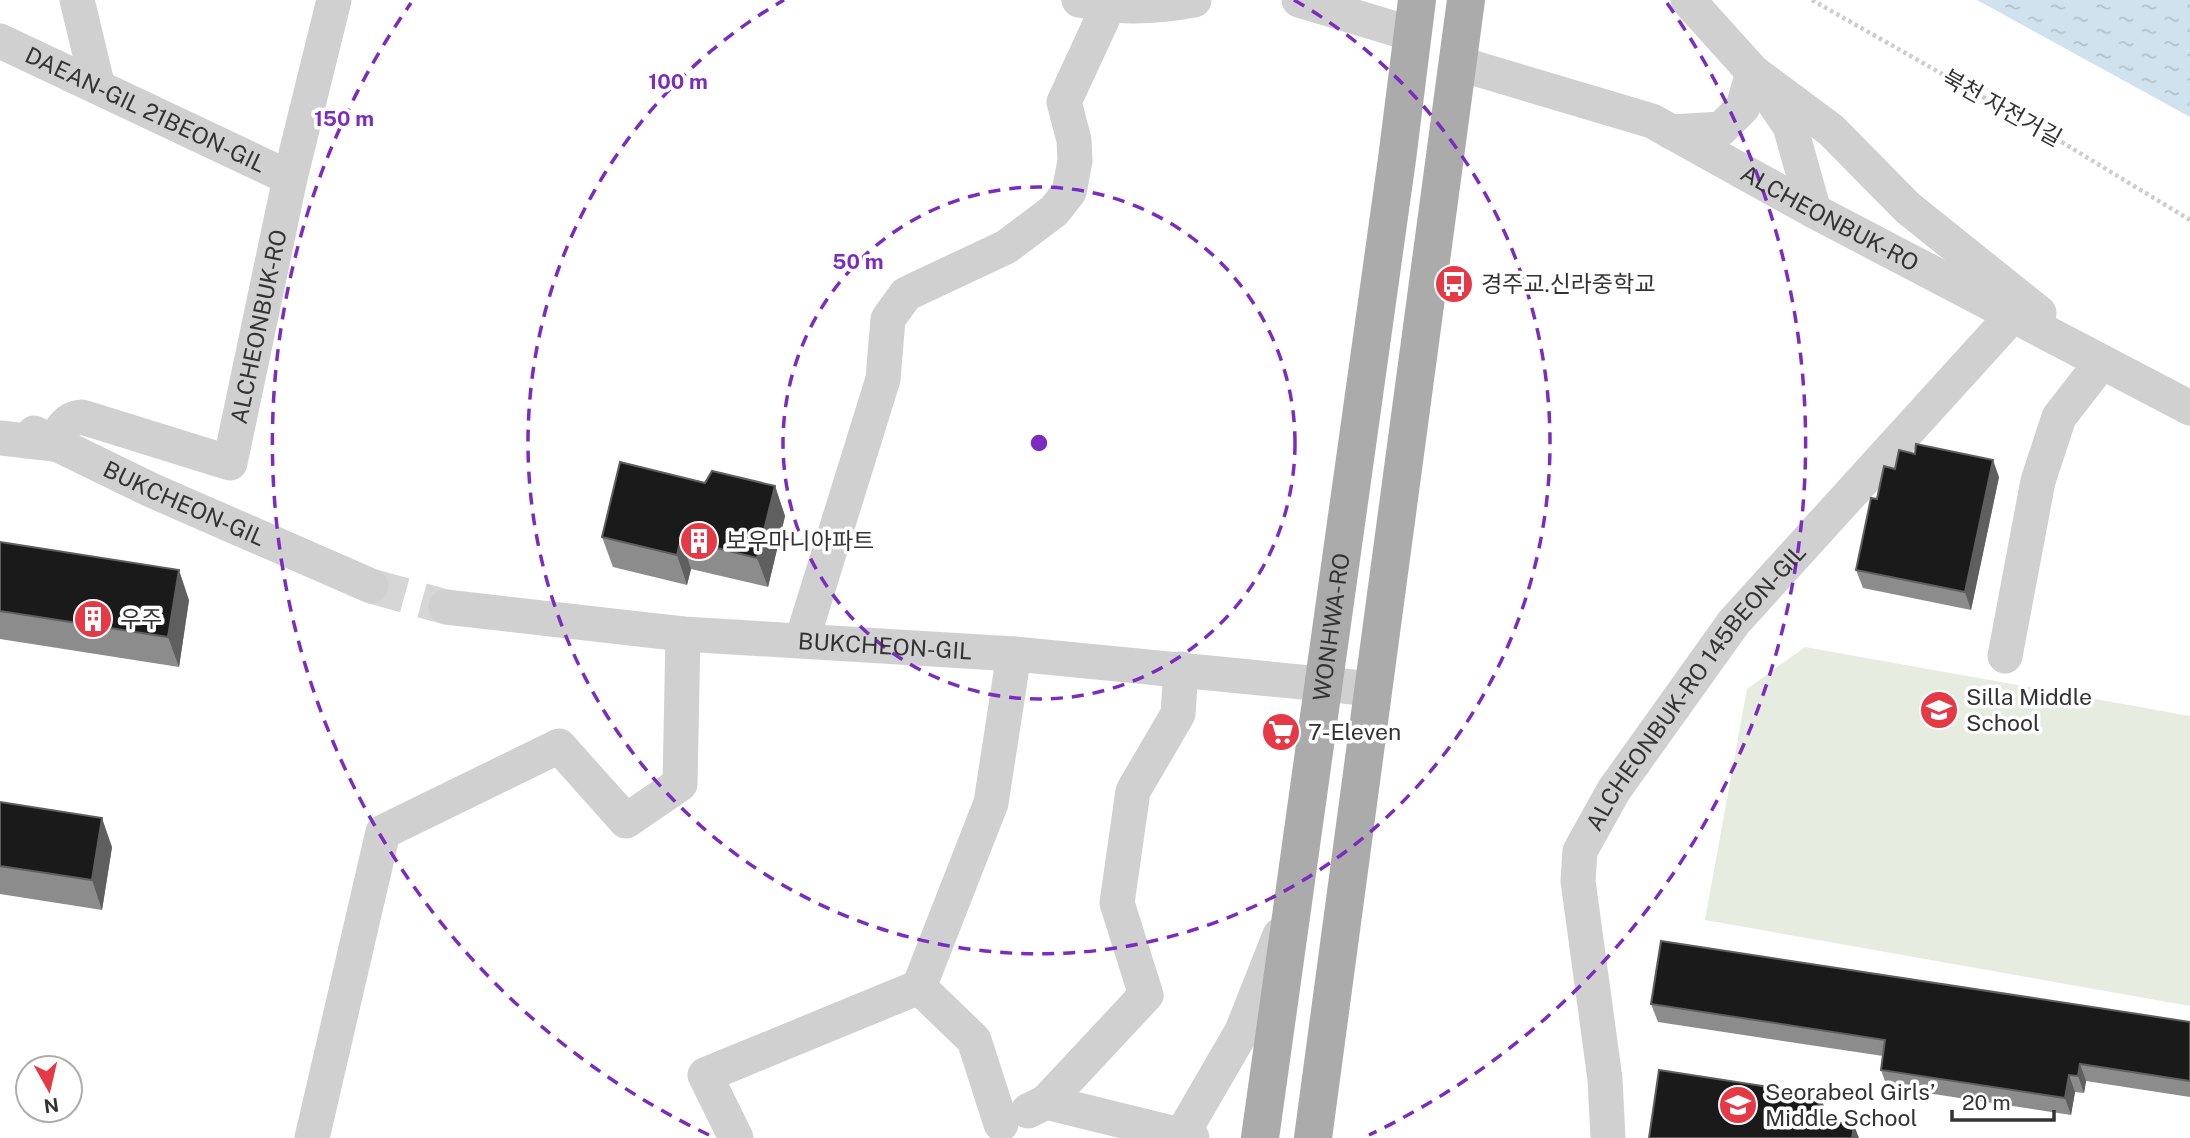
<svg xmlns="http://www.w3.org/2000/svg" width="2190" height="1138" font-family="'Public Sans','Noto Sans KR',sans-serif">
<style>
.garden{fill:#e6ecdf}
.water{fill:url(#water-ripples)}
.lines{fill:none;stroke-linecap:round;stroke-linejoin:round}
.minor-tunnel{stroke:#d6d6d6;stroke-width:35;stroke-dasharray:35 18;stroke-linecap:butt}
.path{stroke:#cdcdcd;stroke-width:4.5;stroke-dasharray:3.5 3.5;stroke-linecap:butt}
.minor{stroke:#d0d0d0;stroke-width:35}
.major{stroke:#ababab;stroke-width:38}
.wall{fill:#8c8c8c}
.shaded-wall{fill:#5f5f5f}
.building{fill:#1a1a1a;stroke:#5f5f5f;stroke-width:2}
.ring{fill:none;stroke:#7b2cbf;stroke-width:3.5;stroke-dasharray:12 9}
.labels{text-anchor:middle;stroke-width:7;stroke-linejoin:round;paint-order:stroke}
.street-label{font-size:23px;fill:#333;stroke:#fff}
.poi-label{font-size:23px;fill:#333;stroke:#fff;text-anchor:start}
.centre{fill:#7b2cbf;stroke:#fff;stroke-width:3.5}
.ring-label{font-size:21px;text-anchor:middle;font-weight:bold;fill:#7b2cbf;stroke:#fff;stroke-width:7;stroke-linejoin:round;paint-order:stroke}
</style>
<defs>
<pattern id="water-ripples" width="26" height="14" patternUnits="userSpaceOnUse" patternTransform="scale(1.75)"><rect width="26" height="14" fill="#cfe2ee"/><path d="M2 4q2-2 4 0t4 0M15 11q2-2 4 0t4 0" fill="none" stroke="#b2c2cd"/></pattern>
</defs>
<rect width="100%" height="100%" fill="#fff"/>
<!-- garden -->
<polygon class="garden" points="1805,647 2190,716 2190,1006 1705,920 1747,689"/>
<!-- water -->
<polygon class="water" points="1977,0 2190,0 2190,117"/>
<g class="lines">
<!-- minor-tunnel -->
<polyline class="minor-tunnel" points="371,586 446,607"/>
<!-- path -->
<polyline class="path" points="1812,0 2055,138 2190,220"/>
<!-- minor -->
<g class="minor">
<polyline points="77,0 98,87"/>
<path d="M1079,0c39,9 77,7 115,0"/>
<polyline points="1299,0 1412,34"/>
<polyline points="1688,0 1753,72 1790,126 1814,211"/>
<path id="s1" d="M0,41l290,137"/>
<path id="s2" d="M1457,63l195,58 162,90 376,197"/>
<polyline points="1753,72 1831,130 1908,208 2039,313"/>
<polyline points="1671,132 1721,129 1743,107 1753,72"/>
<path id="s3" d="M34,433l117,57 220,96"/>
<path id="s4" d="M0,438l54,6c6,-14 12,-26 28,-27l148,46 60,-285 44,-178"/>
<path id="s5" d="M446,607l237,27 331,20 359,35"/>
<polyline points="802,640 883,379 888,319 906,294 1006,247 1054,211 1069,192 1075,161 1074,140 1064,102 1108,7"/>
<polyline points="2005,656 2038,481 2059,417 2101,363"/>
<polyline points="1046,1102 1146,995 1117,903 1133,791 1178,714 1181,669"/>
<polyline points="1028,1111 1046,1102 1192,1138"/>
<polyline points="1001,1124 974,1040 919,987 991,803 1014,654"/>
<polyline points="312,1138 383,832 559,746 626,821 680,784 683,634"/>
<polyline points="736,1138 705,1075 919,987"/>
<polyline points="1180,1138 1242,1031 1280,935"/>
<path id="s6" d="M1608,1138l-3,-59 -27,-198 2,-30 34,-61 120,-168 278,-306"/>
</g>
<!-- major -->
<g class="major">
<path id="s7" d="M1260,1138l137,-979 20,-159"/>
<polyline points="1313,1138 1466,0"/>
</g>
</g>
<!-- wall -->
<g class="wall">
<polygon points="1999,477 1971,610 1863,588 1856,570 1877,499"/>
<polygon points="705,483 775,486 785,516 768,587 691,569 687,585 613,567 602,537"/>
<polygon points="0,542 189,600 179,667 0,639"/>
<polygon points="0,802 112,847 102,910 0,894"/>
<polygon points="1651,1004 2190,1022 2190,1097 2086,1081 2084,1093 2075,1092 2071,1115 1887,1087 1881,1070 1883,1056 1658,1022"/>
</g>
<!-- shaded-wall -->
<g class="shaded-wall">
<polygon points="1993,460 1999,477 1971,610 1965,592"/>
<polygon points="775,486 785,516 768,587 757,558"/>
<polygon points="681,539 691,569 687,585 677,555"/>
<polygon points="179,570 189,600 179,667 168,637"/>
<polygon points="102,818 112,847 102,910 92,880"/>
<polygon points="2080,1064 2086,1081 2084,1093 2078,1076"/>
<polygon points="2069,1075 2075,1092 2071,1115 2065,1098"/>
<polygon points="1820,1095 1826,1112 1823,1137 1816,1119"/>
<polygon points="1854,1125 1859,1138 1852,1138"/>
</g>
<!-- building -->
<g class="building">
<polygon points="1916,444 1993,460 1965,592 1856,570 1871,498 1877,499 1884,466 1895,469 1899,450 1915,454"/>
<polygon points="620,462 705,483 712,471 775,486 757,558 681,539 677,555 602,537"/>
<polygon points="0,542 179,570 168,637 0,611"/>
<polygon points="0,802 102,818 92,880 0,866"/>
<polygon points="1661,941 2190,1022 2190,1081 2080,1064 2078,1076 2069,1075 2065,1098 1881,1070 1885,1040 1651,1004"/>
<polygon points="1659,1070 1820,1095 1816,1119 1854,1125 1852,1138 1649,1138"/>
</g>
<!-- distance rings -->
<g class="ring">
<circle cx="1039" cy="443" r="256"/>
<path d="M1294 0A511 511 0 1 1 784 0"/>
<path d="M709 1135A767 767 0 0 1 411 3M1667 3A767 767 0 0 1 1369 1135"/>
</g>
<!-- icons -->
<defs>
<symbol id="bus-disc" viewBox="-11 -11 22 22"><circle r="9.5" fill="#e63946" stroke="#fff"/><path d="M-5-6H5V4H4V6H2V4H-2V6H-4V4H-5ZM-3.5-4V0h7V-4ZM-3.5 1.2v1.5H-2V1.2ZM2 1.2v1.5H3.5V1.2Z" fill="#fff"/></symbol>
<symbol id="building-disc" viewBox="-11 -11 22 22"><circle r="9.5" fill="#e63946" stroke="#fff"/><path d="M-4-6H4V6H1V3H-1V6H-4ZM-2.5-4.3h1.7v1.8h-1.7ZM.8-4.3h1.7v1.8H.8ZM-2.5-1h1.7V.8h-1.7ZM.8-1h1.7V.8H.8Z" fill="#fff"/></symbol>
<symbol id="school-disc" viewBox="-11 -11 22 22"><circle r="9.5" fill="#e63946" stroke="#fff"/><path d="M0-5L7-2L0 1L-7-2ZM-4 1L0 2.5L4 1V4Q0 6-4 4Z" fill="#fff"/></symbol>
<symbol id="supermarket-disc" viewBox="-11 -11 22 22"><circle r="9.5" fill="#e63946" stroke="#fff"/><path d="M-6-5.5h2.5l.6 2H6L4.5 2H-2.5L-4.4-4H-6ZM-1.5 3.2a1.3 1.3 0 1 0 .1 0ZM3 3.2a1.3 1.3 0 1 0 .1 0Z" fill="#fff"/></symbol>
</defs>
<g fill-rule="evenodd">
<use href="#bus-disc" x="1432" y="262" width="44" height="44"/>
<use href="#building-disc" x="677" y="519" width="44" height="44"/>
<use href="#building-disc" x="71" y="597" width="44" height="44"/>
<use href="#school-disc" x="1917" y="688" width="44" height="44"/>
<use href="#supermarket-disc" x="1259" y="710" width="44" height="44"/>
<use href="#school-disc" x="1716" y="1083" width="44" height="44"/>
</g>
<g class="labels">
<!-- street labels -->
<g class="street-label">
<text transform="translate(2002 108) rotate(29)" y="8">북천 자전거길</text>
<text dy="8" stroke="none"><textPath href="#s1" startOffset="161">DAEAN-GIL 21BEON-GIL</textPath></text>
<text dy="8" stroke="none"><textPath href="#s2" startOffset="406">ALCHEONBUK-RO</textPath></text>
<text dy="8" stroke="none"><textPath href="#s4" startOffset="390">ALCHEONBUK-RO</textPath></text>
<text dy="8" stroke="none"><textPath href="#s3" startOffset="166">BUKCHEON-GIL</textPath></text>
<text dy="8" stroke="none"><textPath href="#s7" startOffset="516">WONHWA-RO</textPath></text>
<text dy="8" stroke="none"><textPath href="#s5" startOffset="441">BUKCHEON-GIL</textPath></text>
<text dy="8" stroke="none"><textPath href="#s6" startOffset="490">ALCHEONBUK-RO 145BEON-GIL</textPath></text>
</g>
<!-- poi labels -->
<g class="poi-label">
<text x="1481" y="292">경주교.신라중학교</text>
<text x="726" y="549">보우마니아파트</text>
<text x="120" y="627">우주</text>
<text x="1966" y="705">Silla Middle<tspan x="1966" dy="26">School</tspan></text>
<text x="1308" y="740">7-Eleven</text>
<text x="1765" y="1100">Seorabeol Girls’<tspan x="1765" dy="26">Middle School</tspan></text>
</g>
</g>
<circle cx="1039" cy="443" r="10" class="centre"/>
<g class="ring-label">
<text x="678" y="89">100 m</text>
<text x="344" y="126">150 m</text>
<text x="858" y="269">50 m</text>
</g>
<!-- north arrow -->
<g transform="translate(49 1089) rotate(172)"><circle r="33" fill="#ffffff" stroke="#adadad" stroke-width="2"/>
<path d="M0-5L12 26L0 18L-12 26Z" fill="#e63946"/>
<text y="-10" font-size="19" font-weight="bold" text-anchor="middle" fill="#333333">N</text>
</g>
<!-- scale -->
<path d="M1952 1110v10h102v-10" fill="none" stroke="#333333" stroke-width="3.5"/>
<text x="1962" y="1110" font-size="21" fill="#333333" stroke="#ffffff" stroke-width="5" paint-order="stroke">20 m</text>
</svg>
